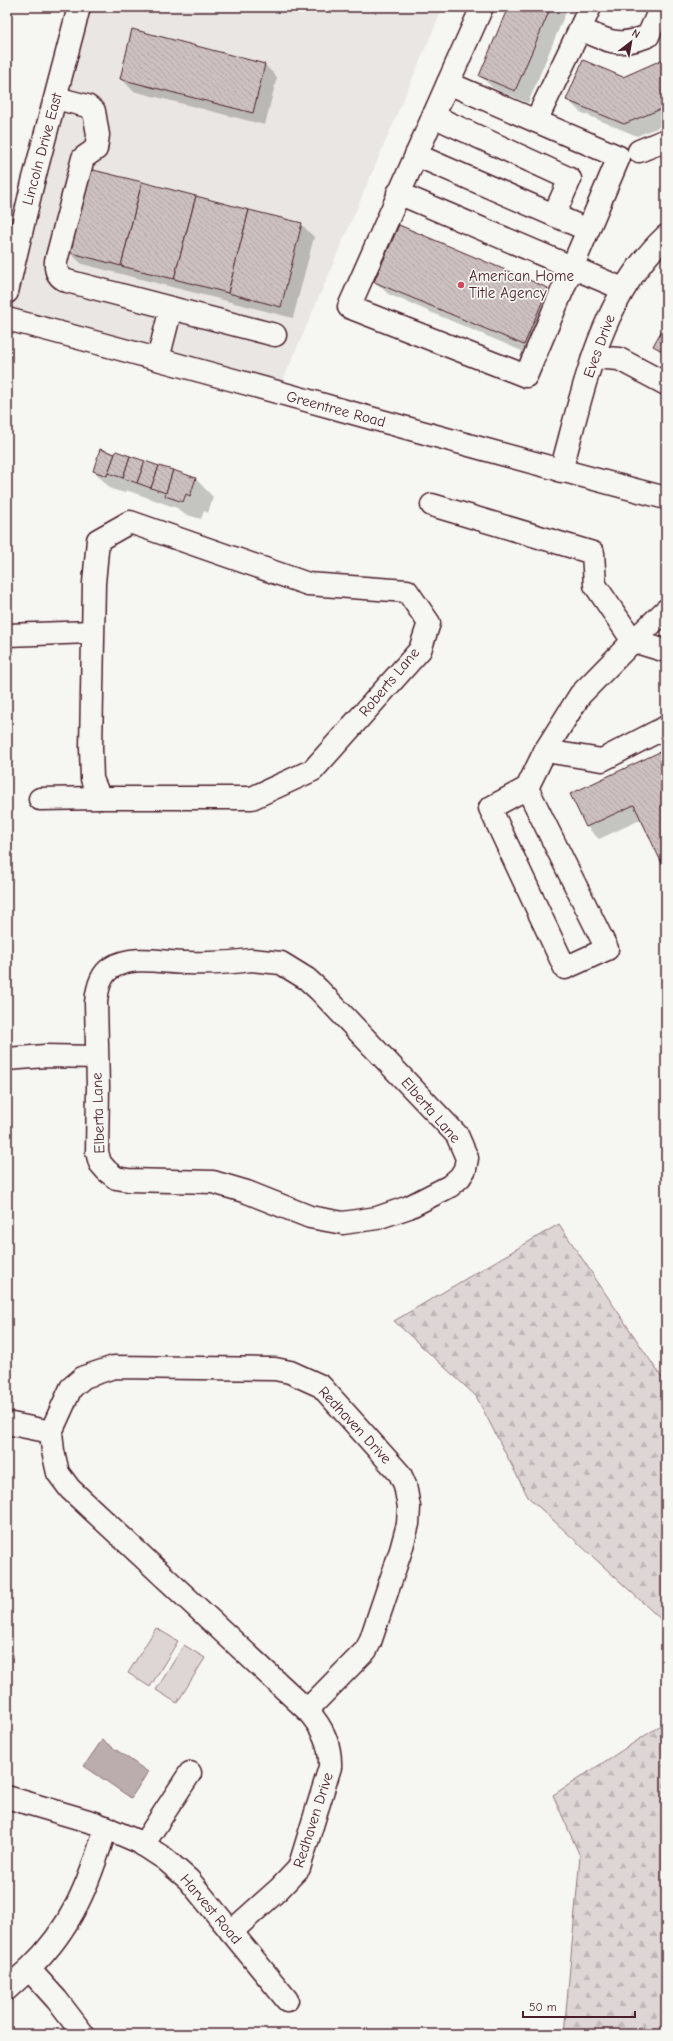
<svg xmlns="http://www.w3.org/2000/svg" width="673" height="2041" font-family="'Comic Neue',sans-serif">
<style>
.built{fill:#e9e6e3}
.forest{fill:url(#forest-firs);stroke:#947a80}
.pitch{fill:#ddd6d5;stroke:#947a80}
.water{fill:#bbadae;stroke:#8e747a}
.shadow{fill:#0003}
.building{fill:url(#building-back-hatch);stroke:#4a1f2b}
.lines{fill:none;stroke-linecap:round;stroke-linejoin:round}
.minor-casing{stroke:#4a1f2b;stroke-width:25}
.major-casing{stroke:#4a1f2b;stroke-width:25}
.minor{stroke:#f6f6f2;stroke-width:22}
.major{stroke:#f6f6f2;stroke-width:22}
.poi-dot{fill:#d1495b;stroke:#f6f6f2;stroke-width:1.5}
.labels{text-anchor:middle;stroke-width:3.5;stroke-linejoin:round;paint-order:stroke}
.street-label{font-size:15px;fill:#4a1f2b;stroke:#f6f6f2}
.poi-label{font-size:15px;fill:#4a1f2b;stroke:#f6f6f2;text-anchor:start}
</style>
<defs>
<pattern id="forest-firs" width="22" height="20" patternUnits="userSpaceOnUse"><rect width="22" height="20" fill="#ddd6d5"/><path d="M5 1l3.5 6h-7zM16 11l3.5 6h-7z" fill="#bfb7b7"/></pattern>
<pattern id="building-back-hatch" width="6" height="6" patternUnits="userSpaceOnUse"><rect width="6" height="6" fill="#ccc1c0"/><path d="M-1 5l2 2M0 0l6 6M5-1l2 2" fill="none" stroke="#b1a5a5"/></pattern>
</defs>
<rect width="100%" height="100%" fill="#f6f6f2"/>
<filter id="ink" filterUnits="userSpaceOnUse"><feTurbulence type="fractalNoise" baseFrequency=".025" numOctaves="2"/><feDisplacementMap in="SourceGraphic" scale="8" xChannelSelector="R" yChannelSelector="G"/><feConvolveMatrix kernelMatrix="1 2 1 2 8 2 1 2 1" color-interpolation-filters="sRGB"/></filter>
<g filter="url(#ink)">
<!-- built -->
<polygon class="built" points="75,7 443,7 279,390 7,319 7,292"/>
<!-- forest -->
<g class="forest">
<polygon points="559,1224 666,1384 666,1624 528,1497 476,1396 394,1321"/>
<polygon points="666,1722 666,2034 564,2034 580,1856 553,1795"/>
</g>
<!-- pitch -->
<g class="pitch">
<polygon points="156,1628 178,1641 150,1687 128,1673"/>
<polygon points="184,1645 205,1658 177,1703 156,1690"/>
</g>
<!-- water -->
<polygon class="water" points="102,1740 148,1772 131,1798 84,1766"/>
<!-- shadow -->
<g class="shadow">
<polygon points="509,7 568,7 528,103 493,88 480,76"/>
<polygon points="666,59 666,124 637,136 580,112 568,100"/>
<polygon points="265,65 277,77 265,125 133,91 121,78"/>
<polygon points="301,224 314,237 293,318 82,264 69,252"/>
<polygon points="376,282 547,289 560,301 536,357 388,294"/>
<polygon points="666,325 666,357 655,346"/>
<polygon points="116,452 196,479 213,497 208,513 204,511 201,519 184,514 177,508 126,490 125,493 111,489 94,471 115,455"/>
<polygon points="666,750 666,870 642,819 599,839 587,827 571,795"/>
</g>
<!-- building -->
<g class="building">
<polygon points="508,7 551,7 515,91 479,76"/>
<polygon points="132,29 265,64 253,113 120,79"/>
<polygon points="666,58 666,107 624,124 566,100 583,60 623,77"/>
<polygon points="89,169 142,182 121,266 68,252"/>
<polygon points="142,182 196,196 174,279 121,266"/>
<polygon points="196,196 249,210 228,293 174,279"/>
<polygon points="249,210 302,223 281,307 228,293"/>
<polygon points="399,225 548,288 524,345 374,282"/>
<polygon points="666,323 666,353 653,346"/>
<polygon points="100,449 115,454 107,476 93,471"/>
<polygon points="116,451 130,456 123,478 108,473"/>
<polygon points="130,456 145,461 137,483 123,478"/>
<polygon points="145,461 159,466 151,488 137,483"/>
<polygon points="159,466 173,470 166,493 151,488"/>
<polygon points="173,470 196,478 190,496 186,494 183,502 165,496"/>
<polygon points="666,749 666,872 634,805 586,827 570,794"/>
</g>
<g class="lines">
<defs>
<g id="minor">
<polyline points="580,29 590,7"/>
<polygon points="448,83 619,157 526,376 349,307"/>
<polyline points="448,83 482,7"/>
<path d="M56,98l31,8 7,5 4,24 -2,14 -13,9 -27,103c-1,10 2,16 11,20l208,54"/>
<polyline points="433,116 570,179 554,215"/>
<path d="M536,121l44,-92c29,12 36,19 68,7l13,-29"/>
<polyline points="639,151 666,140"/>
<polyline points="416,155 588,230"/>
<polyline points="398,193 623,289"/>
<polyline points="593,357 619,359 666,384"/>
<polyline points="158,359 171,308"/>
<path d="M561,471c23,-83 39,-173 105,-235"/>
<polyline points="432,505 593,553 595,585 633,641 580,695 545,751 527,788 490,808 565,968 607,949 527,788"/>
<polygon points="130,522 308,584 407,591 429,623 420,650 313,770 252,798 100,798 92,779 91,748 94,583 98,540"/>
<polyline points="666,610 633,641 666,651"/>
<polyline points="7,635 92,632"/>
<polyline points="545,751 602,760 666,727"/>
<polyline points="40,799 100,798"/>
<path d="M251,960l30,3 26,16 12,11 138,145 10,23 -2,11 -5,8 -10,9 -41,21 -32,11 -34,5 -33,-6 -63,-25 -34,-10 -85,-2 -12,-2 -9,-7 -7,-8 -3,-11 1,-65 -2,-84c1,-13 4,-28 15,-35 22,-14 52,-5 76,-5 22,1 43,0 64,-3z"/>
<polyline points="7,1059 45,1056 96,1057"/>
<polyline points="7,1423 51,1432"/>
<polyline points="7,1797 95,1823 139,1842 165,1859 189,1880 287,2000"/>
<polyline points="143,1845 190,1773"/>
<path d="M231,1932l48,-43 20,-21 31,-101c1,-23 -8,-40 -23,-57l-237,-221 -12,-16 -5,-22 -2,-19 20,-44 13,-11 30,-10 161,2 15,3 31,14 79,88 5,11 4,22 -1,17 -7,26 -31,92 -4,8 -59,60"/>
<path d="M29,1969c43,-41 60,-86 77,-142"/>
<polyline points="7,1989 29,1969 57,2000 83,2034"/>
</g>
<g id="major">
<polyline points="7,292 33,182 79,7"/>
<path d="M7,319c220,57 439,122 659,179"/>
</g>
</defs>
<!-- minor casing -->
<use href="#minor" class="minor-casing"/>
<!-- major casing -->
<use href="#major" class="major-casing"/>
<!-- minor -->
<use href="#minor" class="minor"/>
<!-- major -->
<use href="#major" class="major"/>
</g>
</g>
<!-- markers -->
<circle class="poi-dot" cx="461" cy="285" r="4"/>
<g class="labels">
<!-- street labels -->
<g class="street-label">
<text transform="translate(42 149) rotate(-75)" y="5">Lincoln Drive East</text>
<text transform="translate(599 346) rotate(-70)" y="5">Eves Drive</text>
<text transform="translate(336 409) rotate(15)" y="5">Greentree Road</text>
<text transform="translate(389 682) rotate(-50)" y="5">Roberts Lane</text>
<text transform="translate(431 1110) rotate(49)" y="5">Elberta Lane</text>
<text transform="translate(98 1113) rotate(-92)" y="5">Elberta Lane</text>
<text transform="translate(355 1425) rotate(47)" y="5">Redhaven Drive</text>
<text transform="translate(313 1820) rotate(-72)" y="5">Redhaven Drive</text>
<text transform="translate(211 1909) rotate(50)" y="5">Harvest Road</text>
</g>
<!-- poi labels -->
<g class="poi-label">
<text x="469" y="281">American Home<tspan x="469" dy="17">Title Agency</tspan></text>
</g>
</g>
<!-- margin -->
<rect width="673" height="2041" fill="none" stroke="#f6f6f2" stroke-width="24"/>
<rect x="12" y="12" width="649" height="2017" fill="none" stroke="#4a1f2b" stroke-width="1.5" filter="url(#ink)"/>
<!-- north arrow -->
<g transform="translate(631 42) rotate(31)" stroke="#f6f6f2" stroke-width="3" paint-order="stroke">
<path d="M0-3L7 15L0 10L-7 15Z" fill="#4a1f2b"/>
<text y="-6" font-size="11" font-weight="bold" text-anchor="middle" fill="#4a1f2b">N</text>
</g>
<!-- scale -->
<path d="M523 2011v6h112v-6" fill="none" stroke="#4a1f2b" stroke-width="2"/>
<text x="529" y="2011" font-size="12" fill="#4a1f2b" stroke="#f6f6f2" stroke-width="3" paint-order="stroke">50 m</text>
</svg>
